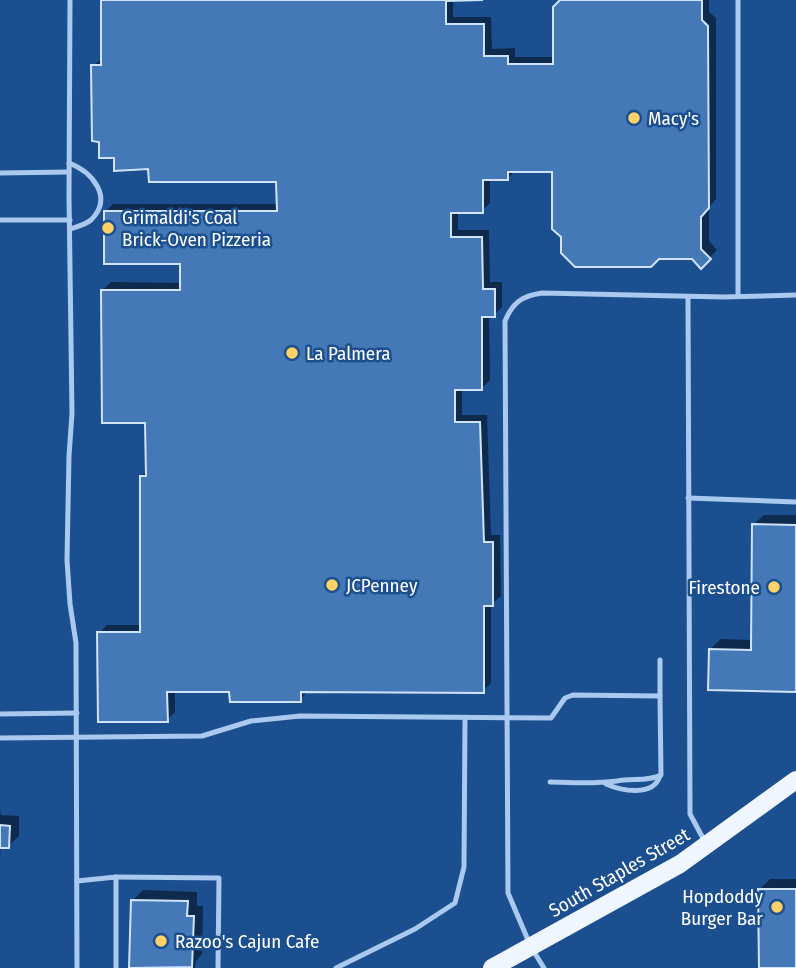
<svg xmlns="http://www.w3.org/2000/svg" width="796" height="968" font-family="'Fira Sans Condensed',sans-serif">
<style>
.shadow{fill:#0007}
.building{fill:#4478b7;stroke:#cfe3fa;stroke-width:2}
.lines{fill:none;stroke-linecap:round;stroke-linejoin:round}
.service{stroke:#a9c9ee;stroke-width:5}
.primary{stroke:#f0f6ff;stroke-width:18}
.poi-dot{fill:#ffd166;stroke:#1b4f8f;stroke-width:2.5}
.labels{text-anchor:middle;stroke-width:5;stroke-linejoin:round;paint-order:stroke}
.poi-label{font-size:19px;fill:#fff;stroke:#1b4f8f;text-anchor:start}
.street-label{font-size:19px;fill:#fff;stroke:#1b4f8f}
</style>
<rect width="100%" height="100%" fill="#1b4f8f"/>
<!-- shadow -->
<g class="shadow">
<polygon points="102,0 453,0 453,17 491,17 492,49 515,48 515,57 554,57 562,0 709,0 709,12 716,18 716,199 709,207 709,241 717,250 701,266 693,257 554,170 516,170 507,179 490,178 490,203 482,211 458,211 458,230 489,230 490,282 502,282 502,307 494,315 489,315 490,380 482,388 462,388 462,415 487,415 491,535 500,535 501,596 491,604 491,683 483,691 308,691 300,700 231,691 175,690 175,712 167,720 99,633 107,625 142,625 141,476 147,471 147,422 103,290 111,282 182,283 182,262 105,212 113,204 278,204 278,180 150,167 116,156 93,66 103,58"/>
<polygon points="764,515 796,515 796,690 710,649 721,639 753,640 753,525"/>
<polygon points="0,810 1,815 19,816 19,836 8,846 1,846 0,856"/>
<polygon points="770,879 796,879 796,968 760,968 760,889"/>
<polygon points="143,890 197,892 197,906 203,906 202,954 196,961 195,968 131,968 133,900"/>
</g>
<!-- building -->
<g class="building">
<polygon points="101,0 483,0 446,1 446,24 484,24 484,56 508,56 508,64 553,64 553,7 560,0 702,0 702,20 708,26 709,208 701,217 701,249 711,259 701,269 692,259 659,259 651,267 575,267 561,253 561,237 552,229 552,172 508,172 508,180 483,180 483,213 451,213 451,237 482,237 483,289 495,289 495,317 482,317 482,390 455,390 455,422 480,422 484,542 493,542 493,606 484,606 484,693 301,692 301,702 230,702 229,692 167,692 168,722 98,722 97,632 140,632 140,476 146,476 145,423 102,423 101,290 180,290 180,264 104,264 104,211 277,211 276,182 149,182 148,169 114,171 114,158 99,158 99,142 92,141 91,65 101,65"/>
<polygon points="752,524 796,525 796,692 708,690 709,649 751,650"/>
<polygon points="0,825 10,826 9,848 0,848"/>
<polygon points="758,889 796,889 796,968 759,968"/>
<polygon points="131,900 188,901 187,916 194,916 192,967 129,968"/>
</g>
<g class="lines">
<!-- service -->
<g class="service">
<polyline points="70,0 69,196 72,413 69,456 67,560 70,604 76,643 77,968"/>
<path d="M69,163c23,9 45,34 22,57 -6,5 -15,7 -21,9"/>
<polyline points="0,173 69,172"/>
<polyline points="0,220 70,220"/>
<polyline points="738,295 738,0"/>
<polyline points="688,297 690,814 705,842"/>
<polyline points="688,498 796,502"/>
<polyline points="0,714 77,713"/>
<polyline points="0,738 202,736 251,721 300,716 551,718 565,698 573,695 660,696 660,660"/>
<path d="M550,782c23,1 45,2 67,-1 15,-3 30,1 44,-6l-1,-79"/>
<path d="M606,784c16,7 47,13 54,-8"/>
<polyline points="116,877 219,878 218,968"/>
<polyline points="77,881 116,877 116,968"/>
<polyline points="336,968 415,929 455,903 464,867 465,718"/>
<path d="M544,968l-13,-21 -23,-54 -3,-572c8,-19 17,-25 37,-28l181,4 73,-2"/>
</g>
<!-- primary -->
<polyline class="primary" points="492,968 680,864 796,780"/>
</g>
<!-- markers -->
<g class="poi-dot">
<circle cx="634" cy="118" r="7"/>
<circle cx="108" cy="228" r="7"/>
<circle cx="292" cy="353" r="7"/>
<circle cx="332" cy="585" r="7"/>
<circle cx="774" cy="587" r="7"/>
<circle cx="777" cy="907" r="7"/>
<circle cx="161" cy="941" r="7"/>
</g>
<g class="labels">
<!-- poi labels -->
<g class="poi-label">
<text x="648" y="125">Macy's</text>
<text x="122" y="224">Grimaldi's Coal<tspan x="122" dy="22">Brick-Oven Pizzeria</tspan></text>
<text x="306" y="360">La Palmera</text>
<text x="346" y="592">JCPenney</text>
<text x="760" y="594" text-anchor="end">Firestone</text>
<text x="763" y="903" text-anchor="end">Hopdoddy<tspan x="763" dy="22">Burger Bar</tspan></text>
<text x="175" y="948">Razoo's Cajun Cafe</text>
</g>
<!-- street labels -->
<g class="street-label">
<text transform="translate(619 872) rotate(-30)" y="7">South Staples Street</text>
</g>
</g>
</svg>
